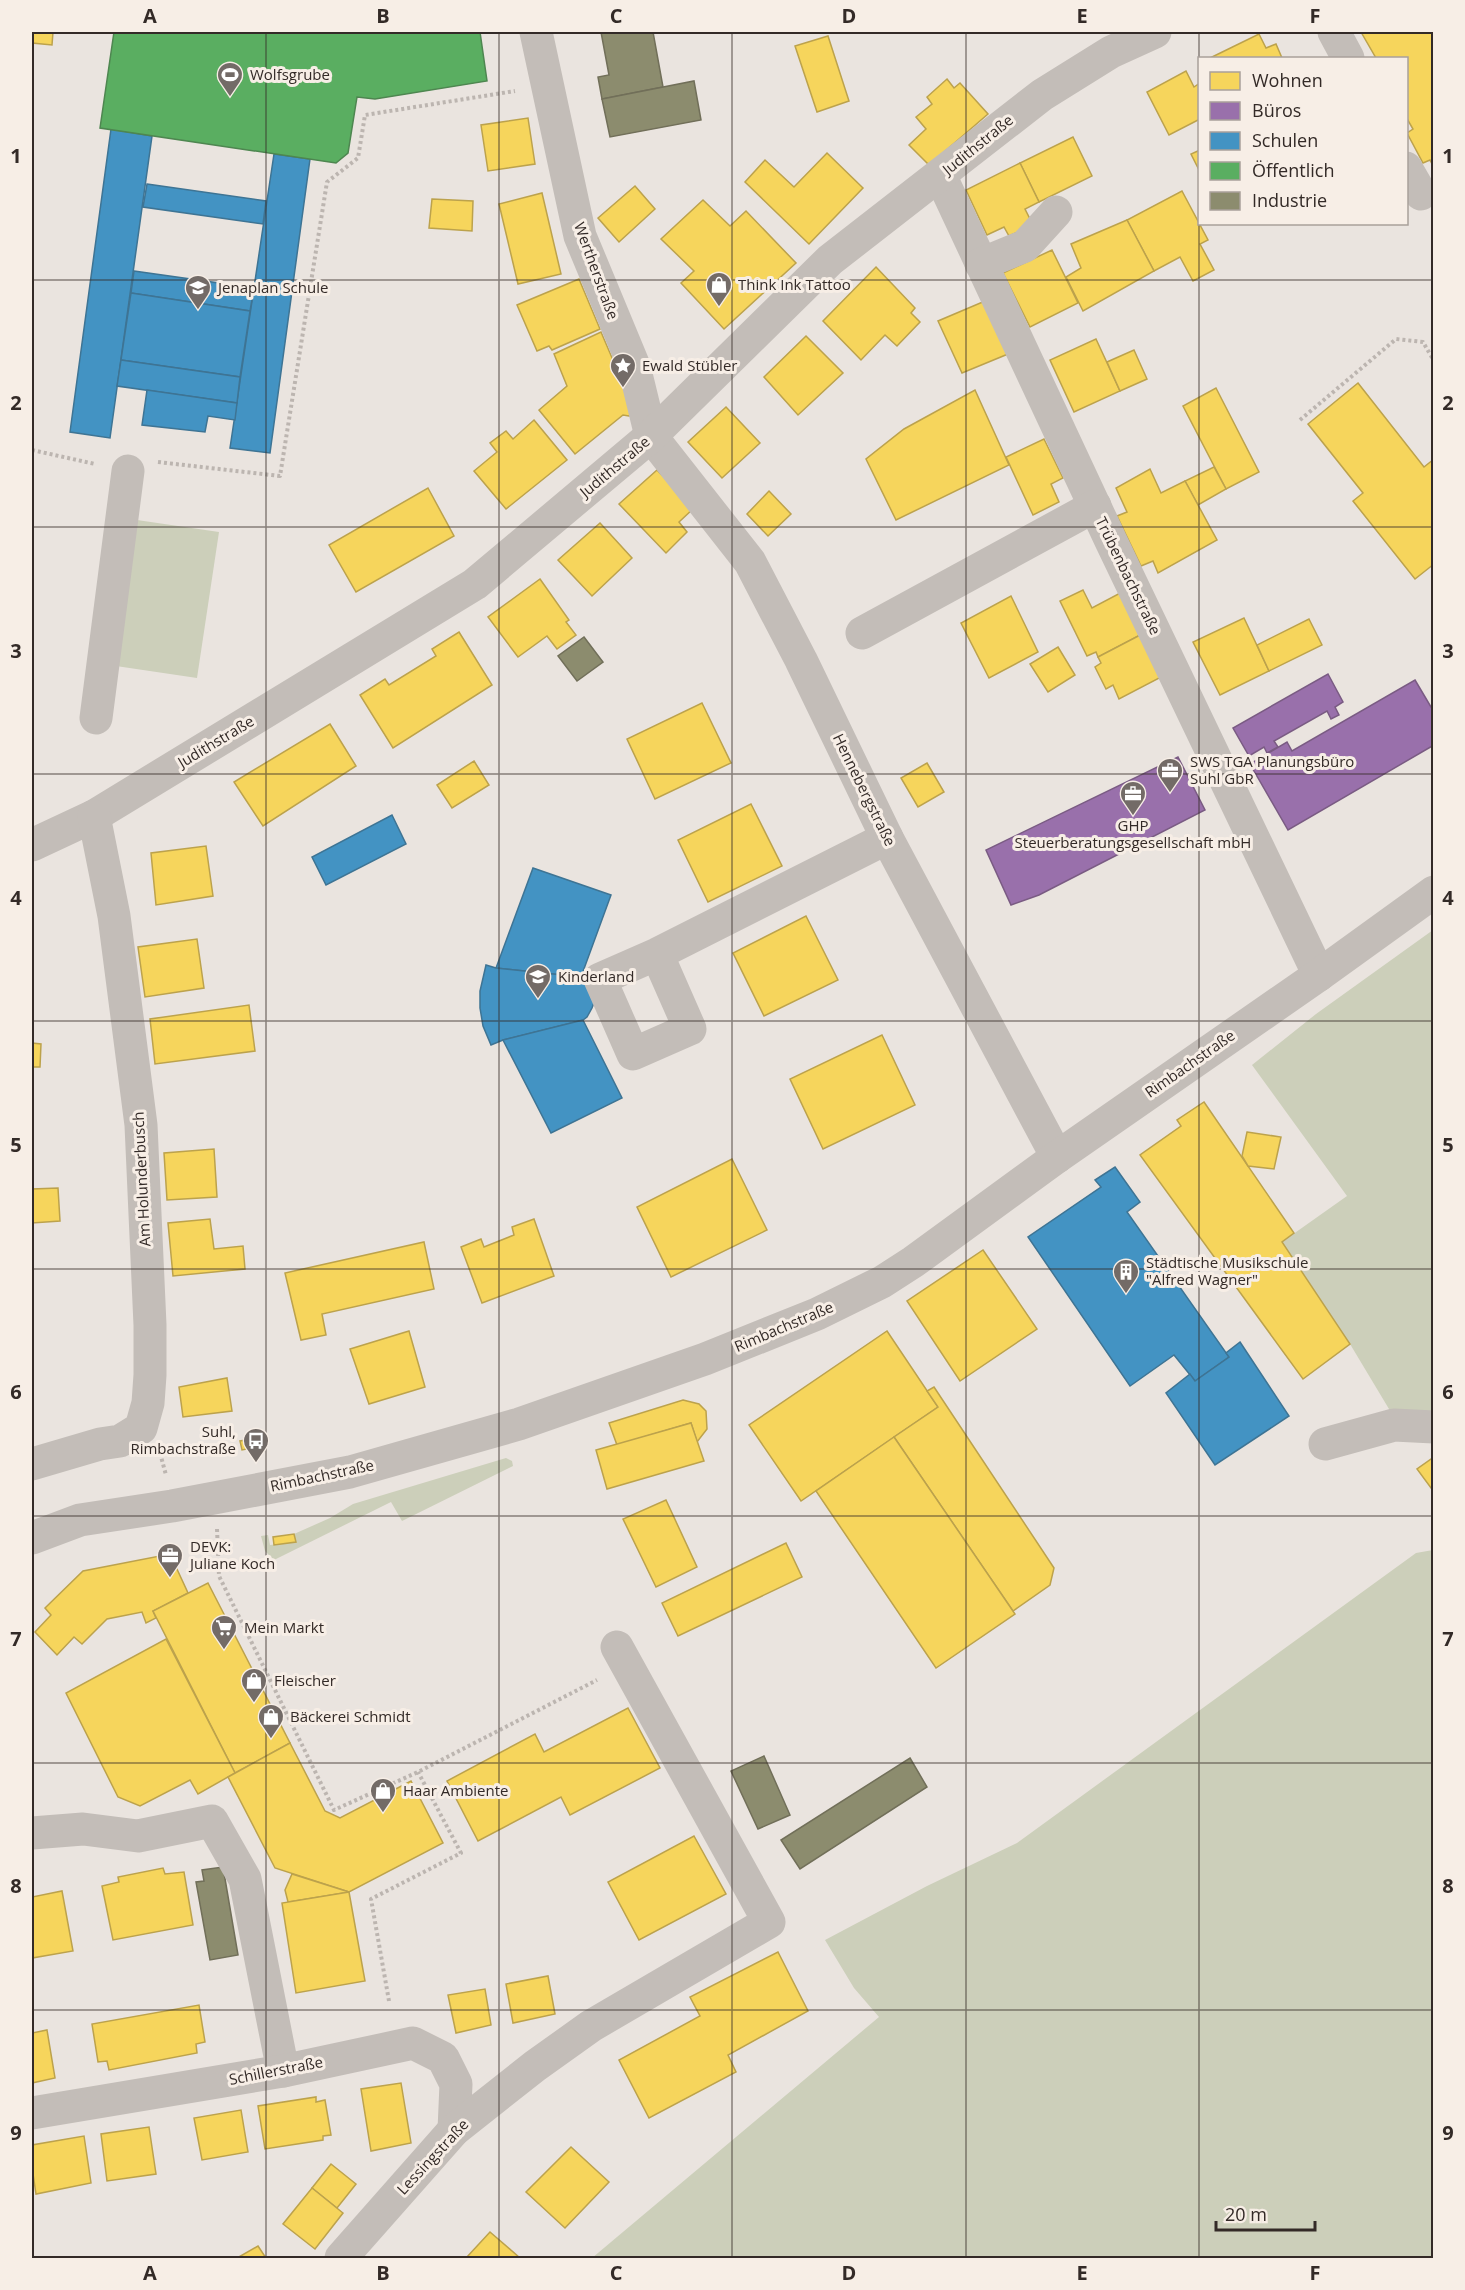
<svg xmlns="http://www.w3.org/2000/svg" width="1465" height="2290" font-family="'Open Sans',sans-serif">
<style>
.green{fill:#cccfba}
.homes{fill:#f6d55c;stroke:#bca24c;stroke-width:1.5}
.offices{fill:#9970ab;stroke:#7a5b83;stroke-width:1.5}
.schools{fill:#4393c3;stroke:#3e7494;stroke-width:1.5}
.public{fill:#5aae61;stroke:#4e8650;stroke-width:1.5}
.industry{fill:#8c8c6e;stroke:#716f59;stroke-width:1.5}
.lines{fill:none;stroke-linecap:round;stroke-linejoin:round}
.path{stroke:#bcb5b0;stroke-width:4;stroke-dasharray:3 3;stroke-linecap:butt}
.minor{stroke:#c3bdb8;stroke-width:33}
.grid{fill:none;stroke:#332a27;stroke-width:1.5;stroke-opacity:0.55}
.labels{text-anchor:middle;stroke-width:6;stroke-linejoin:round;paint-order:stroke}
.poi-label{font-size:15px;fill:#332a27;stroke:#f7eee6;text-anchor:start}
.street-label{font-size:15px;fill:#332a27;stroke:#f7eee6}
.neatline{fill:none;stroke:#332a27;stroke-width:2}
.grid-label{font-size:20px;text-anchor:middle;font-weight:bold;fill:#332a27}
</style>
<rect width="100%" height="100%" fill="#eae4df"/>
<!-- green -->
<g class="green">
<polygon points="137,520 219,532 197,678 116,666"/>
<polygon points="1433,930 1433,1416 1395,1419 1350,1344 1282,1242 1347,1196 1252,1065 1316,1014"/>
<polygon points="506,1458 512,1461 513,1466 402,1521 391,1502 274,1560 265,1551 261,1536 268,1535 270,1545 295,1542 294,1534 330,1518 353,1504"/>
<polygon points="1433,1550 1433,2258 592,2258 879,2017 854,1988 825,1940 927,1886 1017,1843 1416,1553"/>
</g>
<!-- homes -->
<g class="homes">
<polygon points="32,32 53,32 52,45 32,43"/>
<polygon points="1361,32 1434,32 1434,168 1430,160 1423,163 1407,133 1413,129 1406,117 1406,58 1376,58"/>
<polygon points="1259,34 1266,48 1276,44 1282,58 1210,58"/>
<polygon points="828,36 849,101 817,112 795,46"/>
<polygon points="1186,71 1194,87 1200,83 1200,119 1169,135 1147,92"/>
<polygon points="947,79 954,88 960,83 988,114 929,165 909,145 926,129 916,117 932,104 927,97"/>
<polygon points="528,118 535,164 488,171 481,125"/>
<polygon points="1073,137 1092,176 1039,202 1020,163"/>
<polygon points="1200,150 1200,172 1191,154"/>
<polygon points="827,153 863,188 809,244 745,182 765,160 794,187"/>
<polygon points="1020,163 1039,202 1025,209 1033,225 1009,236 1004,227 987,235 966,190"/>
<polygon points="635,186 655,209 619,242 598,218"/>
<polygon points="1182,191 1208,240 1200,244 1214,270 1193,281 1180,257 1154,271 1127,220"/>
<polygon points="542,193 561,274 518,284 499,204"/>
<polygon points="432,199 473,201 472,231 429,228"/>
<polygon points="703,200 730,226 746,211 796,263 724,329 681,283 694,271 661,239"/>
<polygon points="1127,220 1154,271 1083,311 1066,277 1081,268 1071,244"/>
<polygon points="1052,250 1078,303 1030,327 1003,273"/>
<polygon points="876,267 915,308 911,313 920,322 897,346 885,335 861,360 823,321"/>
<polygon points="579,279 600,329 552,350 549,346 537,351 517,305"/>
<polygon points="985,301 1008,354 962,373 938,321"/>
<polygon points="601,332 636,414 629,416 623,415 575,454 539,410 567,386 554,354"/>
<polygon points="806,336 843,373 798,415 764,377"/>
<polygon points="1096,339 1120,391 1074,412 1050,360"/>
<polygon points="1134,350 1147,379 1120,391 1107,362"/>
<polygon points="1358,383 1424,467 1434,459 1434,564 1415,579 1353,501 1363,493 1308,424"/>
<polygon points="1216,388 1259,472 1226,489 1183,406"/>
<polygon points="975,390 1009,465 896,520 866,459 904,429"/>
<polygon points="726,407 760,443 722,478 688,442"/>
<polygon points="534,420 567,460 506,509 474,471 497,452 490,443 506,431 513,439"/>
<polygon points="1044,439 1063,478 1051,484 1059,502 1033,515 1006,457"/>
<polygon points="1214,467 1226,489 1198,505 1185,481"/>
<polygon points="1150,469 1161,493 1185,481 1217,540 1158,573 1153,561 1141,566 1117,516 1127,512 1116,488"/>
<polygon points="657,470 694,508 679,522 687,532 666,553 619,504"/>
<polygon points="428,488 454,536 356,592 329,545"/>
<polygon points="769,491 791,514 768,536 747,514"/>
<polygon points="600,523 632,558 592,596 558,560"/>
<polygon points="540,579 569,620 566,622 576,635 557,649 547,636 518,657 488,617"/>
<polygon points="1083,590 1092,608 1124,591 1144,633 1098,657 1096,652 1087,656 1060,601"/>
<polygon points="1011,596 1038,652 989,678 961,623"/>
<polygon points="1244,618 1269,671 1220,695 1193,642"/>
<polygon points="1309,619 1322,645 1269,671 1257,645"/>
<polygon points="459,632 492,685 393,748 360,695 385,679 389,685 436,656 432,649"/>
<polygon points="1144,633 1165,675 1119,699 1113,685 1106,689 1095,667 1101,663 1098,657"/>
<polygon points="1058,647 1075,675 1048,692 1030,664"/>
<polygon points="702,703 731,763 655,799 627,739"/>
<polygon points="330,724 356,766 263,826 234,782"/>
<polygon points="474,761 489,785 452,808 437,785"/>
<polygon points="927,763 944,792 918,807 901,778"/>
<polygon points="751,804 782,866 708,902 678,840"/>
<polygon points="206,846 213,896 156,905 151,853"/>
<polygon points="806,916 838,980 764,1016 733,953"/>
<polygon points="197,939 204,988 145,997 138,947"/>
<polygon points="249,1005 255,1051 155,1064 150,1019"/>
<polygon points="882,1035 915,1105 823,1149 790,1079"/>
<polygon points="32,1043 41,1044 40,1067 32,1067"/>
<polygon points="1204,1102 1294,1233 1282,1242 1350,1344 1303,1379 1140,1155 1181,1126 1177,1120"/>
<polygon points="1247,1132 1281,1137 1274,1169 1248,1166 1242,1156"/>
<polygon points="214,1149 217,1197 167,1200 164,1153"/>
<polygon points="732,1159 767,1230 671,1277 637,1207"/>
<polygon points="58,1188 60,1221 32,1223 32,1189"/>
<polygon points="210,1219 214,1249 243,1246 245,1269 173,1276 168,1223"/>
<polygon points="534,1219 554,1276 482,1303 461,1247 481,1239 484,1247 514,1235 512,1227"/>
<polygon points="424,1242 434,1289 322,1314 326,1335 301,1340 285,1273"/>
<polygon points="983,1250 1037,1329 960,1381 907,1301"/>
<polygon points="409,1331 425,1387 369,1404 350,1349"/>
<polygon points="887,1331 938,1407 801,1501 749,1425"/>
<polygon points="227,1378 232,1411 183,1417 179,1387"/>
<polygon points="934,1387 1054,1568 1050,1585 1013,1611 894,1437 938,1407 927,1391"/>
<polygon points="683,1400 699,1404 706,1411 707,1429 697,1442 691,1423 617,1445 609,1423"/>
<polygon points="691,1423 704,1461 607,1489 596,1450"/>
<polygon points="894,1437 1015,1614 936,1668 816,1491"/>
<polygon points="262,1438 263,1446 242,1450 240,1441"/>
<polygon points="1434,1457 1434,1492 1417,1469"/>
<polygon points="666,1500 697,1567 656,1587 623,1519"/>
<polygon points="294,1534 296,1542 274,1545 273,1537"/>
<polygon points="786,1543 802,1577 678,1636 662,1603"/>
<polygon points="170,1554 188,1593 153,1611 156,1618 146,1623 142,1612 107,1619 82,1644 74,1637 57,1655 35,1632 51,1615 45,1608 83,1571"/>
<polygon points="208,1583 290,1743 235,1773 153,1611"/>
<polygon points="166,1639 235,1773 198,1794 190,1780 140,1806 118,1797 66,1693"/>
<polygon points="628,1708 660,1768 570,1815 561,1797 478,1841 447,1781 535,1734 544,1752"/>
<polygon points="290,1743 325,1811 340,1818 411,1781 443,1843 349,1892 275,1868 228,1777"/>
<polygon points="694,1836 726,1894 639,1940 608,1882"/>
<polygon points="163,1868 165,1874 184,1872 193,1925 113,1940 102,1886 119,1882 118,1877"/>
<polygon points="292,1874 349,1892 288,1902 285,1890"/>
<polygon points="62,1891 73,1951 32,1958 32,1897"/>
<polygon points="349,1892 365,1981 296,1993 282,1903"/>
<polygon points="778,1952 808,2011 728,2055 736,2072 649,2118 619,2060 700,2016 690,1997"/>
<polygon points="548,1976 555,2014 513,2023 506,1984"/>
<polygon points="485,1989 491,2025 456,2033 448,1995"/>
<polygon points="199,2005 205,2042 196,2044 197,2053 109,2070 107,2061 98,2062 92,2024"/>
<polygon points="47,2030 55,2078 32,2083 32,2033"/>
<polygon points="401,2083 411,2143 371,2151 361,2089"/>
<polygon points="316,2097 316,2102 325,2100 331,2135 323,2136 323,2140 265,2149 258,2106"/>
<polygon points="241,2110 248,2152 202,2160 194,2118"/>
<polygon points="149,2127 156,2174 107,2181 101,2134"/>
<polygon points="84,2136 91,2183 36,2194 32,2167 32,2145"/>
<polygon points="571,2147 609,2182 565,2228 526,2192"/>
<polygon points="331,2164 356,2184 337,2208 312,2188"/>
<polygon points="312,2188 343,2213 315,2249 283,2224"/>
<polygon points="490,2232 520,2258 466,2258"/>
<polygon points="258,2246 266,2258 237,2258"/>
</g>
<!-- offices -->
<g class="offices">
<polygon points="1328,674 1343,702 1335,707 1339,715 1331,719 1327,711 1274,741 1278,747 1267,753 1264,747 1249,756 1233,728"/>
<polygon points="1415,680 1434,712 1434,745 1288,830 1250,764 1287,742 1292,751"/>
<polygon points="1178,757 1205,810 1039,895 1011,905 986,850"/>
</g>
<!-- schools -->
<g class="schools">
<polygon points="111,129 152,136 110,438 70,432"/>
<polygon points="274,154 310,159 270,453 230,448"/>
<polygon points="147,184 266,201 263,224 143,207"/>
<polygon points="134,271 254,288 250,311 131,293"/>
<polygon points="131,293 250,311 240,377 121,360"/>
<polygon points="121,360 240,377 237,403 117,386"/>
<polygon points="147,390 237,403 235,420 208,416 205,432 142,425"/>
<polygon points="392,815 406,844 326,885 312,857"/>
<polygon points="533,868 611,895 581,977 496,968"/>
<polygon points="486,965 496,968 581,977 589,983 595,1000 592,1008 587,1017 583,1020 503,1040 491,1045 483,1026 480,1008 480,991"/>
<polygon points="583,1020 622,1098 551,1133 503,1040"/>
<polygon points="1115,1167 1140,1202 1127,1212 1229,1357 1195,1381 1174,1355 1130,1386 1028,1237 1101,1187 1095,1180"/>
<polygon points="1240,1342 1289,1416 1215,1465 1166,1393 1190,1374 1195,1381 1229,1357 1226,1353"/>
</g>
<!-- public -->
<polygon class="public" points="114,32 480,32 487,81 375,99 357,97 348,153 336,163 100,128"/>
<!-- industry -->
<g class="industry">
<polygon points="601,32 653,32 663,87 602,99 598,77 609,75"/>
<polygon points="694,81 701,120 610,137 602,99"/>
<polygon points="584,637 603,662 577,681 558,656"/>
<polygon points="764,1756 790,1815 758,1829 731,1771"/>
<polygon points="910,1758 927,1787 800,1869 781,1840"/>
<polygon points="223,1867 238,1955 210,1960 196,1882 204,1881 202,1870"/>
</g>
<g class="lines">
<!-- path -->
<g class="path">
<polyline points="1300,420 1396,339 1423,342 1434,361"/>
<polyline points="32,450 95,464"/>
<polyline points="158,462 280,476 327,182 358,158 365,115 515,91"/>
<polyline points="160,1453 166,1475"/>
<polyline points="217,1529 219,1576 334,1810 418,1772 597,1680"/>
<polyline points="389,2001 371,1899 461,1853 418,1772"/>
</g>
<!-- minor -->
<g class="minor">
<polyline points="536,32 580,236 634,366 651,436 750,562 801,660 887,838 1057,1157"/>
<polyline points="1334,32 1348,58"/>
<polyline points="1406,168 1421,194"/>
<polyline points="940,175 1111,541 1319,975"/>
<polyline points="981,264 1025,246 1056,212"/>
<polyline points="862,633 1095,506"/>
<polyline points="96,718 128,471"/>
<polyline points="32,845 94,816 475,584 651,436 830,260 1042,95 1111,52 1155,32"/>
<polyline points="657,954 690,1029 633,1054 600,979 657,954 887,838"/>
<polyline points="1325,1444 1394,1425 1434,1427"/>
<polyline points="32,1464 100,1444 120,1441 141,1428 148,1403 150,1375 150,1325 141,1125 114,916 94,816"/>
<polyline points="32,1538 80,1520 172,1506 350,1472 519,1424 705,1359 817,1314 882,1282 913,1262 1057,1157 1319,975 1434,892"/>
<polyline points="32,1833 83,1829 138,1836 212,1821 245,1879 283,2071"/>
<polyline points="32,2113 283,2071 413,2043 443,2058 456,2084 454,2130"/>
<polyline points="341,2258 454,2130 535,2066 591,2026 769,1922 617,1647"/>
</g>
</g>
<!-- grid -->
<path class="grid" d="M266,32v2226M499,32v2226M732,32v2226M966,32v2226M1199,32v2226M32,280h1402M32,527h1402M32,774h1402M32,1021h1402M32,1269h1402M32,1516h1402M32,1763h1402M32,2010h1402"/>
<!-- icons -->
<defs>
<symbol id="stadium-pin" viewBox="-11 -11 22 30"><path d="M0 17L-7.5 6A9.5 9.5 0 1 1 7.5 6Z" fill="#736b67" stroke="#f7eee6"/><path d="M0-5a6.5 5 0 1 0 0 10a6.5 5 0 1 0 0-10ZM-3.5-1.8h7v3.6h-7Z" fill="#fff"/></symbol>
<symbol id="shop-pin" viewBox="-11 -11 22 30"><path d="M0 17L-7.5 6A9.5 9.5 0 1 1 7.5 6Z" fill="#736b67" stroke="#f7eee6"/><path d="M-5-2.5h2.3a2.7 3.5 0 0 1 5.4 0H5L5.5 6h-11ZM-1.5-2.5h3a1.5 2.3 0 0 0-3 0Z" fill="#fff"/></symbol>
<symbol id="school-pin" viewBox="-11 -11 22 30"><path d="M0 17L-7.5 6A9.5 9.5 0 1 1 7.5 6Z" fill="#736b67" stroke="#f7eee6"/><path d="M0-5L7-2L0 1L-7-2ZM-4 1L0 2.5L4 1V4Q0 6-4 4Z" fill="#fff"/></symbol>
<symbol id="sight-pin" viewBox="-11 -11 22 30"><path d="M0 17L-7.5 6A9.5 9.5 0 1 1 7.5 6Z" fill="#736b67" stroke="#f7eee6"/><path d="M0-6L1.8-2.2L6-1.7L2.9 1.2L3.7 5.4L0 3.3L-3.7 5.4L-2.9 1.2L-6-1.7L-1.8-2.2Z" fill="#fff"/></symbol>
<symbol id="office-pin" viewBox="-11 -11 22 30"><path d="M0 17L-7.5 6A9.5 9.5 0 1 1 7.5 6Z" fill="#736b67" stroke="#f7eee6"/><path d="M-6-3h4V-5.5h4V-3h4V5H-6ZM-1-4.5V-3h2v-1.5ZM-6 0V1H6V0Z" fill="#fff"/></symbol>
<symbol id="building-pin" viewBox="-11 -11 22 30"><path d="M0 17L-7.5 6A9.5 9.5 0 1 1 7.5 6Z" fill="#736b67" stroke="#f7eee6"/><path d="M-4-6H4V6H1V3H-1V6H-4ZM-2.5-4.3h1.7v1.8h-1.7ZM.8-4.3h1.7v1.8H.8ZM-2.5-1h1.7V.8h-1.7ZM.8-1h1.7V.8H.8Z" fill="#fff"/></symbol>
<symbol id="bus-pin" viewBox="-11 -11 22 30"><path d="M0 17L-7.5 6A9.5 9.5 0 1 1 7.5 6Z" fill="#736b67" stroke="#f7eee6"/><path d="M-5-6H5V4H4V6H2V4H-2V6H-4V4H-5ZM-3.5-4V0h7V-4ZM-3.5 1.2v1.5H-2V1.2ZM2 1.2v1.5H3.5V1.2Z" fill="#fff"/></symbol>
<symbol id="supermarket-pin" viewBox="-11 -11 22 30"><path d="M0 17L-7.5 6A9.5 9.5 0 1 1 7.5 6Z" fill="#736b67" stroke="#f7eee6"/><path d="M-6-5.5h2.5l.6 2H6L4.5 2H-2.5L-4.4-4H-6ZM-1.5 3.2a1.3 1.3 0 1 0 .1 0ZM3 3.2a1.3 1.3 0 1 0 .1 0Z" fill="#fff"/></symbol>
</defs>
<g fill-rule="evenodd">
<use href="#stadium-pin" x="215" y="60" width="30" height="40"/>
<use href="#shop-pin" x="704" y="270" width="30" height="40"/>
<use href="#school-pin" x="183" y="273" width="30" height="40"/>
<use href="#sight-pin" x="608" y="351" width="30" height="40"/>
<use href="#office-pin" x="1155" y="756" width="30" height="40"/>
<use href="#office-pin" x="1118" y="779" width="30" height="40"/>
<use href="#school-pin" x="523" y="962" width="30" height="40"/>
<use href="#building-pin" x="1111" y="1257" width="30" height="40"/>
<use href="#bus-pin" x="241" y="1426" width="30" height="40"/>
<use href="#office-pin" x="155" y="1541" width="30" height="40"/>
<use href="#supermarket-pin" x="209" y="1613" width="30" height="40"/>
<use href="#shop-pin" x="239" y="1666" width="30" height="40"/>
<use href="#shop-pin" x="256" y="1702" width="30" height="40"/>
<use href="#shop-pin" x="368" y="1776" width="30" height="40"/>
</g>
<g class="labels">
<!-- poi labels -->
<g class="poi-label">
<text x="250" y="80">Wolfsgrube</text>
<text x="738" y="290">Think Ink Tattoo</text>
<text x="218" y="293">Jenaplan Schule</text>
<text x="642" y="371">Ewald Stübler</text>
<text x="1190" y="767">SWS TGA Planungsbüro<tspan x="1190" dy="17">Suhl GbR</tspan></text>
<text x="1133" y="831" text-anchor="middle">GHP<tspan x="1133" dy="17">Steuerberatungsgesellschaft mbH</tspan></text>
<text x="558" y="982">Kinderland</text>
<text x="1146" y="1268">Städtische Musikschule<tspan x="1146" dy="17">"Alfred Wagner"</tspan></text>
<text x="236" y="1437" text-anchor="end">Suhl,<tspan x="236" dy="17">Rimbachstraße</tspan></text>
<text x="190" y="1552">DEVK:<tspan x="190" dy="17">Juliane Koch</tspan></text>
<text x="244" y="1633">Mein Markt</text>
<text x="274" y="1686">Fleischer</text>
<text x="290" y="1722">Bäckerei Schmidt</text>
<text x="403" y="1796">Haar Ambiente</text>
</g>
<!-- street labels -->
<g class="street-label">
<text transform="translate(978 145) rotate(-39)" y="5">Judithstraße</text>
<text transform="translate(596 271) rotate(70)" y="5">Wertherstraße</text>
<text transform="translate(615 467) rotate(-40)" y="5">Judithstraße</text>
<text transform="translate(1128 576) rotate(64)" y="5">Trübenbachstraße</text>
<text transform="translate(216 742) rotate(-31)" y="5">Judithstraße</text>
<text transform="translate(864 790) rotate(64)" y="5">Hennebergstraße</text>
<text transform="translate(1190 1064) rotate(-35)" y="5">Rimbachstraße</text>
<text transform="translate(142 1179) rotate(-93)" y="5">Am Holunderbusch</text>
<text transform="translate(784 1327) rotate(-23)" y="5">Rimbachstraße</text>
<text transform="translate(322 1476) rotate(-12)" y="5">Rimbachstraße</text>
<text transform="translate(276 2071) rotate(-11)" y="5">Schillerstraße</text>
<text transform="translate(433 2157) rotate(-47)" y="5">Lessingstraße</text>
</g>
</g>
<!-- border -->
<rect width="1465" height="2290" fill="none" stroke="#f7eee6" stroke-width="66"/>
<!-- legend -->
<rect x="1198" y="57" width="210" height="168" fill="#f7eee6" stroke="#a9a09a" stroke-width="1.5"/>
<rect x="1210" y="72" width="30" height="18" fill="#f6d55c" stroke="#a9a09a" stroke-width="1.5"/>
<text x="1252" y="87" font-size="18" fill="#332a27">Wohnen</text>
<rect x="1210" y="102" width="30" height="18" fill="#9970ab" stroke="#a9a09a" stroke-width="1.5"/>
<text x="1252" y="117" font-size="18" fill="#332a27">Büros</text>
<rect x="1210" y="132" width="30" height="18" fill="#4393c3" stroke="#a9a09a" stroke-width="1.5"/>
<text x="1252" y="147" font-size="18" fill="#332a27">Schulen</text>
<rect x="1210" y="162" width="30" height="18" fill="#5aae61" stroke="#a9a09a" stroke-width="1.5"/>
<text x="1252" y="177" font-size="18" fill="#332a27">Öffentlich</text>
<rect x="1210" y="192" width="30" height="18" fill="#8c8c6e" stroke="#a9a09a" stroke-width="1.5"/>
<text x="1252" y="207" font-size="18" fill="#332a27">Industrie</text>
<!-- scale -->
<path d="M1216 2221v9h99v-9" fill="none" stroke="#332a27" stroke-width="3"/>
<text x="1225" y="2221" font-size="18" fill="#332a27" stroke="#f7eee6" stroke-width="4.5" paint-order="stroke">20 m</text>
<rect x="33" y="33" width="1399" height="2224" class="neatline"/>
<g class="grid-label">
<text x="150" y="23">A</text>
<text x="383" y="23">B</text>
<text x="616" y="23">C</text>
<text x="849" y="23">D</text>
<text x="1082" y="23">E</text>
<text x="1315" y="23">F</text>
<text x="16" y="163">1</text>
<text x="1448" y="163">1</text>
<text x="16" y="410">2</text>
<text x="1448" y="410">2</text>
<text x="16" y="658">3</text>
<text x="1448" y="658">3</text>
<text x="16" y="905">4</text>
<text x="1448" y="905">4</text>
<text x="16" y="1152">5</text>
<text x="1448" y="1152">5</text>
<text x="16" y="1399">6</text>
<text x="1448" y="1399">6</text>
<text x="16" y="1646">7</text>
<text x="1448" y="1646">7</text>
<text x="16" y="1893">8</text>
<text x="1448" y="1893">8</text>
<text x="16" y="2140">9</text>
<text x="1448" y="2140">9</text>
<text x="150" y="2280">A</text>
<text x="383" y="2280">B</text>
<text x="616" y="2280">C</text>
<text x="849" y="2280">D</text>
<text x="1082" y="2280">E</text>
<text x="1315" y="2280">F</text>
</g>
</svg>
